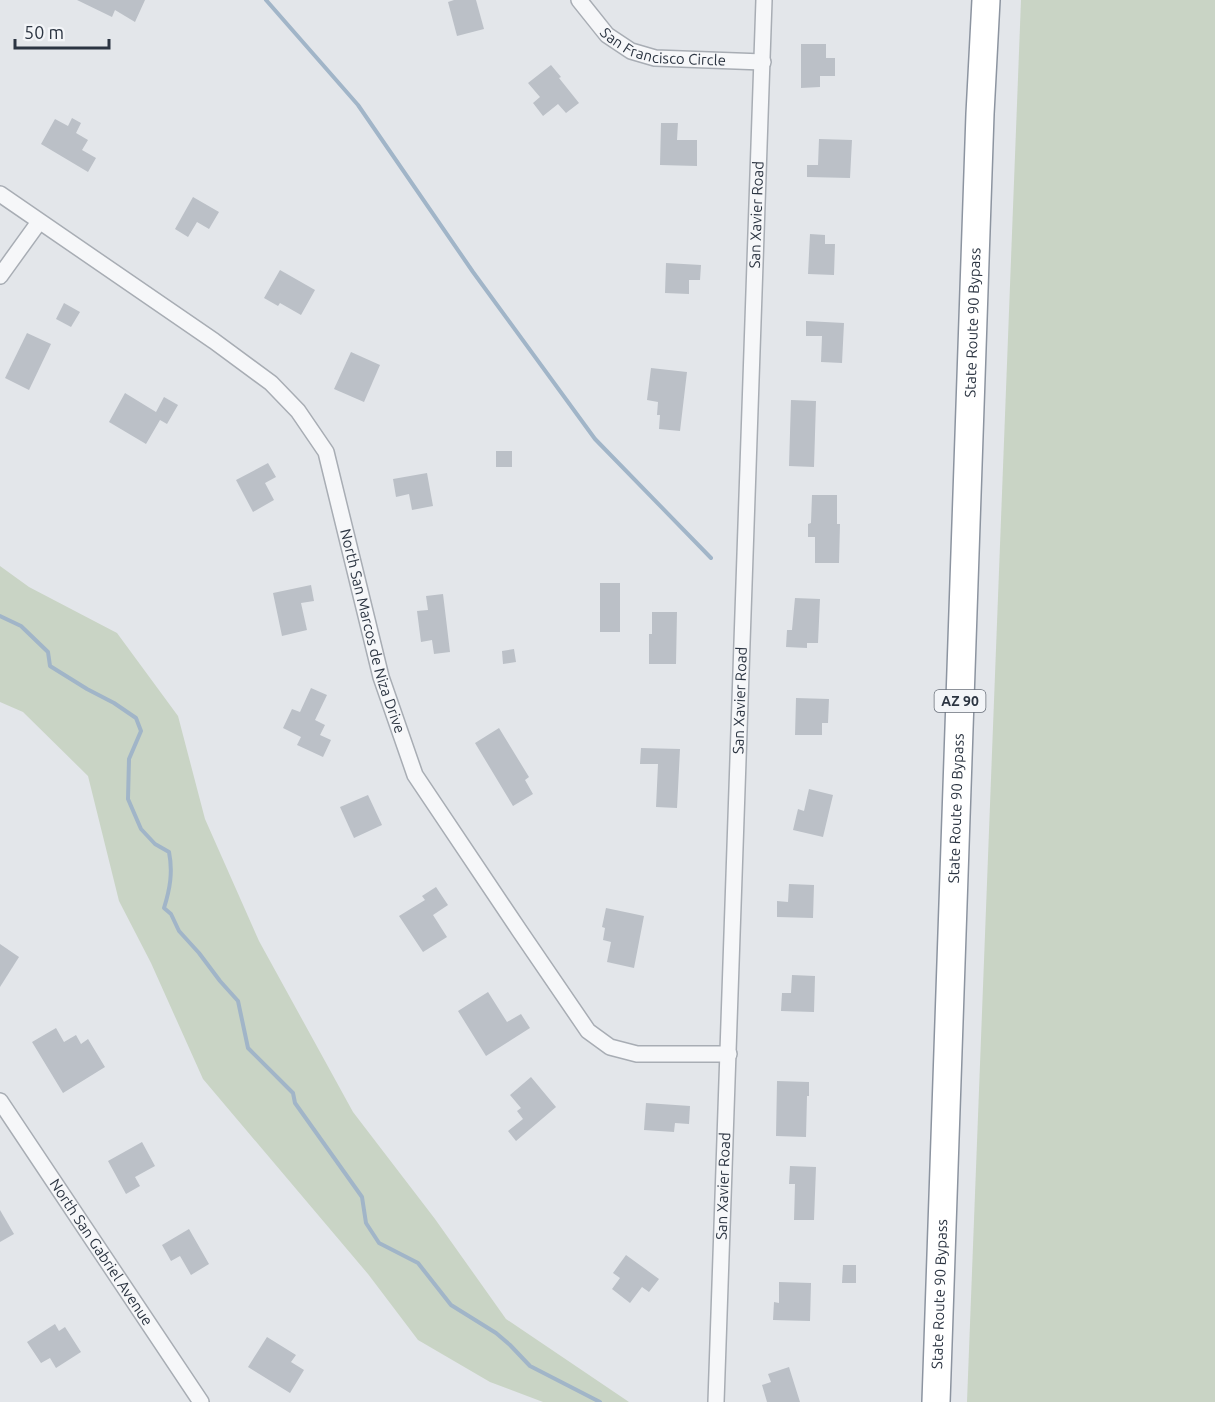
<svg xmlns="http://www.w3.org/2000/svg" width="1215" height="1402" font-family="Ubuntu,sans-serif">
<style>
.green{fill:#c9d4c5}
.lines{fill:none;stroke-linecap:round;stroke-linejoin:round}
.stream{stroke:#a1b5c8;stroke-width:4}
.building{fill:#bbc0c7}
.street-casing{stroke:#a8adb4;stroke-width:18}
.highway-casing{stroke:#8c94a0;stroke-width:30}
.street{stroke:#f6f7f9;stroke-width:15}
.highway{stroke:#fff;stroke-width:27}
.labels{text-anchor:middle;stroke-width:6;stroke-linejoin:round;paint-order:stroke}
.shield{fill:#f3f5f8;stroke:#686f79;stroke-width:1.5}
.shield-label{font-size:14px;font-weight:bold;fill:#2c3542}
.street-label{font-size:15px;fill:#2c3542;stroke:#f3f5f8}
</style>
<rect width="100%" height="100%" fill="#e3e6ea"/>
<!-- green -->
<g class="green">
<polygon points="1021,0 1215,0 1215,1402 967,1402"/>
<polygon points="0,566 29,587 117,633 178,716 205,819 259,941 353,1112 435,1219 506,1319 629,1402 543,1402 490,1382 418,1340 368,1274 203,1079 151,963 119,901 88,776 23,712 0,702"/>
</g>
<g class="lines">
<!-- stream -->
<g class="stream">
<polyline points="266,0 358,105 473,272 595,439 711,558"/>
<path d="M0,616l21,10 27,26 2,14 37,23 27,14 22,15 5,13 -12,28 -1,40 13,30 14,15 14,8c4,20 1,37 -5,56l7,6 8,17 20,22 21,28 18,20 10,47 45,45 2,10 67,94 4,26 13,20 39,20 33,42 45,28 14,12 20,21 70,36"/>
</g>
</g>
<!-- building -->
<g class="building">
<polygon points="77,0 145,0 135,22 115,10 112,17"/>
<polygon points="454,0 476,0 484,29 457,36 448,2"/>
<polygon points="801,44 826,44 826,58 835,58 835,76 820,76 820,87 801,88"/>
<polygon points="551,65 561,77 559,78 579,103 566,113 558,104 543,116 533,103 540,97 528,83"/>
<polygon points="72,118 81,123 76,133 88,140 82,150 96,158 88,172 41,144 55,119 68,126"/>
<polygon points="661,123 678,123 677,140 697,140 697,166 660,165"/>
<polygon points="819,139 852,140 850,178 807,177 807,165 818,165"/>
<polygon points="193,197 219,212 209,229 197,222 188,237 175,229"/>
<polygon points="810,234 825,235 825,244 835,244 834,275 808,274"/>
<polygon points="666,263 701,265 700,280 689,280 689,294 665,293"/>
<polygon points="280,270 315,290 301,315 280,303 278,306 264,298"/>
<polygon points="64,303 80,312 71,327 56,319"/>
<polygon points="806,321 844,323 842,363 821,362 822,336 806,336"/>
<polygon points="27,333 51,344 29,390 5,378"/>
<polygon points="351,352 380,365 364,402 334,389"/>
<polygon points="651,368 687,372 680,431 659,429 660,415 657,415 658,402 647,400"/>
<polygon points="125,393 156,412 164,397 178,405 167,424 160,420 146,444 109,422"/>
<polygon points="791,400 816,401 814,467 789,466"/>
<rect x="496" y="451" width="16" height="16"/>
<polygon points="268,463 276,477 265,483 274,500 253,512 236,480"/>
<polygon points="427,473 433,506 412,510 409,494 396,497 393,479"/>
<polygon points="812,495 837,495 837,524 840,524 839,563 815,563 815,537 808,537 808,524 811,523"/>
<rect x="600" y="583" width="20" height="49"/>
<polygon points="311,585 314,601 301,603 307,630 282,636 273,593"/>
<polygon points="443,594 450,652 434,654 432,640 421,642 417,611 428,610 426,596"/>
<polygon points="795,598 820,599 818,643 807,643 807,648 786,647 787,630 792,630"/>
<polygon points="652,612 677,612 676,664 649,664 649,634 652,634"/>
<polygon points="514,649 516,662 503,664 502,651"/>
<polygon points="311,688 327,695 315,720 325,725 320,735 331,740 323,757 297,745 301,737 283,728 292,709 300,712"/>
<polygon points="796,698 829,699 828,723 822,723 822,735 795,735"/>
<polygon points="499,728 529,777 525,780 533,794 513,806 475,743"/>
<polygon points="641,748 680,749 677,808 656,807 658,764 640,764"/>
<polygon points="809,789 833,795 823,837 793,830 798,809 804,811"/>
<polygon points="368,795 382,825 354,838 340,807"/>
<polygon points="789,884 814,885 813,918 777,917 777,901 788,902"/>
<polygon points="436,887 448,905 433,915 447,937 423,952 399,916 425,900 422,896"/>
<polygon points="606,908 644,916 634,968 607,962 611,942 603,940 605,928 602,927"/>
<polygon points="0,944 19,957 0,987"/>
<polygon points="792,975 815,976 814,1012 781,1011 782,993 791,993"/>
<polygon points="488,992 507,1022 521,1014 530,1028 486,1056 458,1011"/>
<polygon points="56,1028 64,1042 76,1035 81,1044 88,1039 105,1067 63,1093 32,1042"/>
<polygon points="531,1077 556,1107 516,1141 508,1131 523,1119 517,1111 521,1108 510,1095"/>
<polygon points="777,1081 809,1082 809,1096 807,1096 806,1137 776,1136"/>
<polygon points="646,1103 690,1106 689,1124 675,1123 674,1132 644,1130"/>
<polygon points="142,1142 155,1166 135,1177 140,1186 126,1194 108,1161"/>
<polygon points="790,1166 816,1167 814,1220 794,1220 795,1184 789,1184"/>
<polygon points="0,1210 14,1234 0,1242"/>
<polygon points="189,1229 209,1264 191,1275 180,1256 171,1261 162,1245"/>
<polygon points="626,1255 659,1279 649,1292 642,1287 630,1303 612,1289 620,1278 613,1273"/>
<polygon points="843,1265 856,1265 856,1283 842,1283"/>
<polygon points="779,1282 811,1283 810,1321 773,1320 774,1302 779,1303"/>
<polygon points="55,1324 59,1331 65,1327 81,1352 56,1368 50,1358 41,1363 27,1342"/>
<polygon points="267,1337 296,1355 291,1362 304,1370 290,1393 248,1367"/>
<polygon points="789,1367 800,1402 767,1402 762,1385 771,1382 768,1374"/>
</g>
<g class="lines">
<defs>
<g id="street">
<path id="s1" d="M579,0l28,35 24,16 24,7 108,4"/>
<path id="s2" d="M0,194l214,147 57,42 27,28 28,41 55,225 34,98 104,155 69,101 22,16 27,7h92"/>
<polyline points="0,276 39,222"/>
<path id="s3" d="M0,1101l201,301"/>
<path id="s4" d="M716,1402l48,-1402"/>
</g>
<g id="highway">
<path id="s5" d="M936,1402l44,-1288 6,-114"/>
</g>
</defs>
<!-- street casing -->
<use href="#street" class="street-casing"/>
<!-- highway casing -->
<use href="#highway" class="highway-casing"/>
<!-- street -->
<use href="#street" class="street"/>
<!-- highway -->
<use href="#highway" class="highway"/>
</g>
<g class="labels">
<!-- shield labels -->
<rect class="shield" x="934.5" y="690" width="51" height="22" rx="4.5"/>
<g class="shield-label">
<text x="960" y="706">AZ 90</text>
</g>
<!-- street labels -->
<g class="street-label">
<text dy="5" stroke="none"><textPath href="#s1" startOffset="104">San Francisco Circle</textPath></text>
<text dy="5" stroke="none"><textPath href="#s4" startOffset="1188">San Xavier Road</textPath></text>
<text dy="5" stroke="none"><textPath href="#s5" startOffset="1080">State Route 90 Bypass</textPath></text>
<text dy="5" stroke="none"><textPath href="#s2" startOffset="604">North San Marcos de Niza Drive</textPath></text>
<text dy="5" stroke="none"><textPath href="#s4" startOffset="702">San Xavier Road</textPath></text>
<text dy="5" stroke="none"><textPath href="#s5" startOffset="594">State Route 90 Bypass</textPath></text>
<text dy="5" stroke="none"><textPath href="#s4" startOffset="216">San Xavier Road</textPath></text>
<text dy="5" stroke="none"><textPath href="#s3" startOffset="182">North San Gabriel Avenue</textPath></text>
<text dy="5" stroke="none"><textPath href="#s5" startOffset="108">State Route 90 Bypass</textPath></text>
</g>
</g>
<!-- scale -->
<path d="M15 39v9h94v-9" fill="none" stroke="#2c3542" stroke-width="3"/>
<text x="24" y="39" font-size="18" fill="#2c3542" stroke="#f3f5f8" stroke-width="4.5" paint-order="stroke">50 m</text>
</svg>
